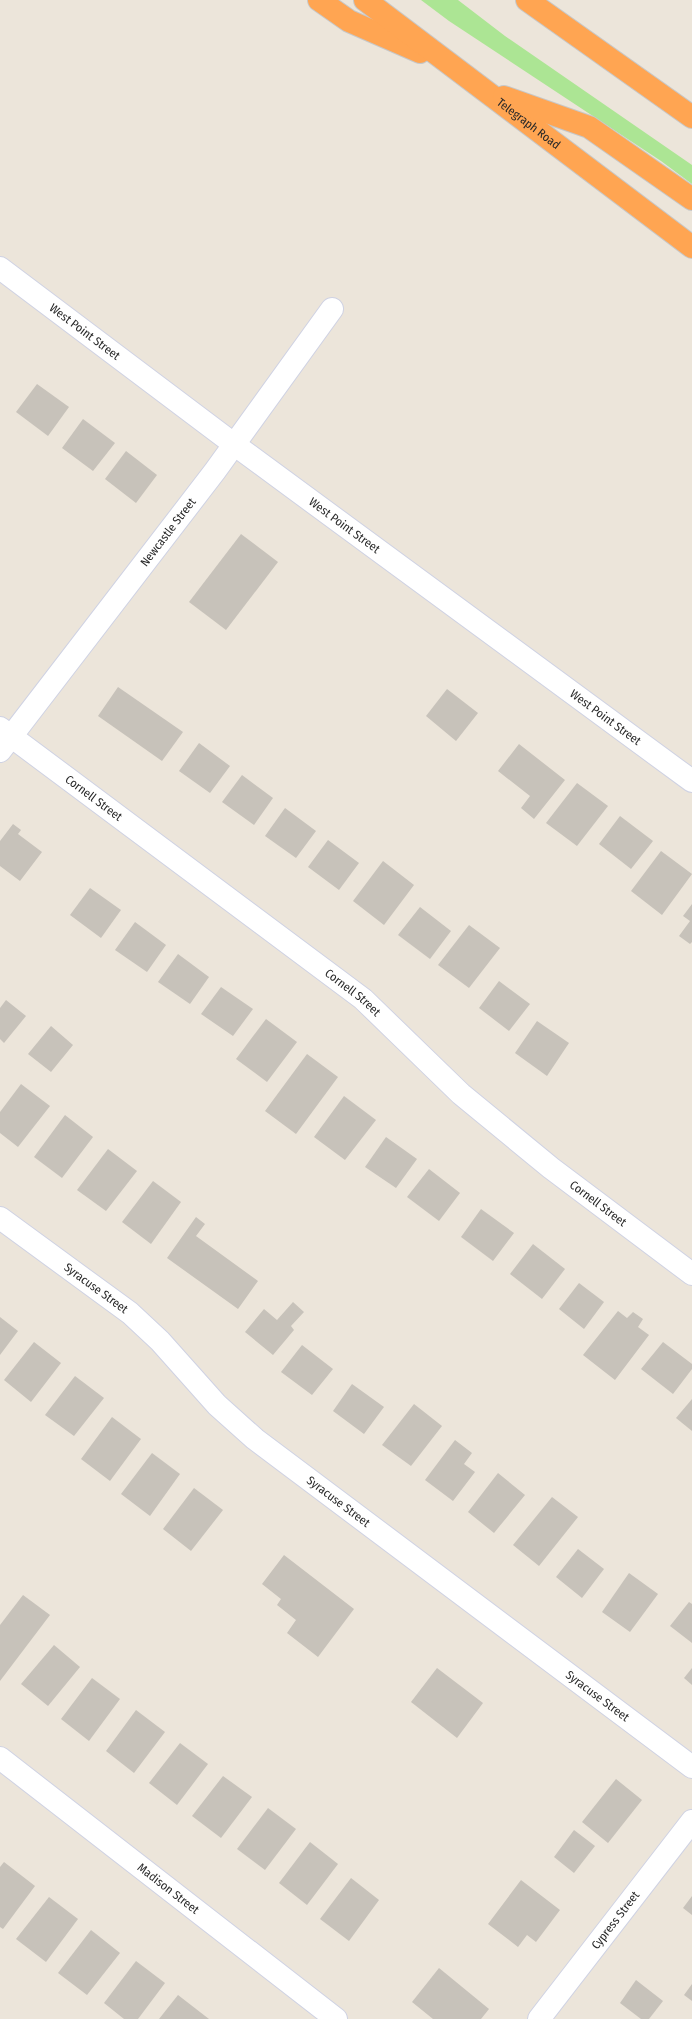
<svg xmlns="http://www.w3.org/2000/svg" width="692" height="2019" font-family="'Fira Sans Condensed',sans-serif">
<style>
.green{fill:#ace594}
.building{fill:#c7c2ba}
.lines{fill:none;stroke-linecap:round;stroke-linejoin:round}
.minor-casing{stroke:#cfd2e3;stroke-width:24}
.highway-casing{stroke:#c7c7c7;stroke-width:24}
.minor{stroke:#fff;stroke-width:22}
.highway{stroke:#ffa552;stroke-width:22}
.labels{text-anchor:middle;stroke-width:3;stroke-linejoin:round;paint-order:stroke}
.street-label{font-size:12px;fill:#292929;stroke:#fff}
</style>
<rect width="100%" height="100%" fill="#ece5da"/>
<!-- green -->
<polygon class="green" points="421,0 458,0 505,36 692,165 692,184 661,161 449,21"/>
<!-- building -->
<g class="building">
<polygon points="37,384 69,407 48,436 16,412"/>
<polygon points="83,419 115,443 93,471 62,448"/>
<polygon points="126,451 157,475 136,503 105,479"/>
<polygon points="241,534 278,562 226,630 189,602"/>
<polygon points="118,687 183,732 162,761 98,716"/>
<polygon points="447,689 478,713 456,741 426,716"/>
<polygon points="199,743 230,766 210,793 179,771"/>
<polygon points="519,744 565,780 534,819 521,808 530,796 498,771"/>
<polygon points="242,775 273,798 254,825 222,802"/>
<polygon points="577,783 608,806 577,846 546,823"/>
<polygon points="285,808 316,831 296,858 265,836"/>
<polygon points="620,816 653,841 631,869 599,844"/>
<polygon points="13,824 21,830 18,834 42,852 20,881 0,866 0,841"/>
<polygon points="328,840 359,863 339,890 308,867"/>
<polygon points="661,851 692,874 662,915 631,891"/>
<polygon points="383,861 414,885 384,925 353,901"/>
<polygon points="90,888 121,910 101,938 70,915"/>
<polygon points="692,904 692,942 690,944 679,936 690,921 683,916"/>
<polygon points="420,907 451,931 430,959 398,935"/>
<polygon points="135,922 166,945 147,972 115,950"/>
<polygon points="469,925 500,948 469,988 438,965"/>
<polygon points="178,954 209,977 190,1004 158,982"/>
<polygon points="499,981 530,1004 509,1031 479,1008"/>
<polygon points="221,987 253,1009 233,1036 201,1014"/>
<polygon points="6,1000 26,1016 4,1043 0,1039 0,1008"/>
<polygon points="266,1019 297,1042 267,1082 236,1059"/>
<polygon points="537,1021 569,1043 547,1076 515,1053"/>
<polygon points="51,1026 73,1045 51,1072 28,1054"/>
<polygon points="307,1054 338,1077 296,1134 265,1111"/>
<polygon points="21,1084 50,1106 18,1147 0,1133 0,1112"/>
<polygon points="344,1096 376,1120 345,1160 314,1137"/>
<polygon points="65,1115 93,1137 62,1178 34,1157"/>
<polygon points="386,1137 417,1159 396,1188 365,1167"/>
<polygon points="108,1149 137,1171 106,1211 77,1190"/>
<polygon points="429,1169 460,1193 439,1221 407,1197"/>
<polygon points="153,1181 181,1202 151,1244 122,1222"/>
<polygon points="481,1209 514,1233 493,1261 461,1237"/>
<polygon points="196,1217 205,1224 196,1236 258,1281 238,1309 167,1258"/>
<polygon points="533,1244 565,1269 542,1299 510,1274"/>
<polygon points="579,1283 604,1302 584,1329 559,1309"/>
<polygon points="293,1302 304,1312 291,1326 294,1330 273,1355 245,1332 264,1309 277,1320"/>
<polygon points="618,1311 627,1318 633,1312 643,1319 638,1327 649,1335 615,1380 583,1355"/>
<polygon points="0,1317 18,1331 0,1355"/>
<polygon points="34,1342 61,1363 31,1402 4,1380"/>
<polygon points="663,1342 692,1364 692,1369 673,1394 641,1369"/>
<polygon points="302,1345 333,1369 312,1395 281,1372"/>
<polygon points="75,1376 104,1398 74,1436 45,1415"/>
<polygon points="352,1384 384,1407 364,1434 333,1411"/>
<polygon points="692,1399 692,1431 676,1418"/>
<polygon points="414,1404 442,1426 411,1466 382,1445"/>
<polygon points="112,1417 141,1439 110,1481 81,1459"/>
<polygon points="455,1440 472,1453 464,1464 475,1472 453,1501 425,1480"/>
<polygon points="152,1453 180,1474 150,1516 121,1494"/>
<polygon points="498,1473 525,1495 494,1533 468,1512"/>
<polygon points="194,1488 223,1510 191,1551 163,1529"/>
<polygon points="552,1497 578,1517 539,1566 513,1545"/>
<polygon points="578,1549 604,1569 582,1598 556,1577"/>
<polygon points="284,1555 354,1609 318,1657 287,1633 296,1620 277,1605 281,1599 262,1584"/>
<polygon points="629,1573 658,1594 630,1632 602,1612"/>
<polygon points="23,1595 50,1615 0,1681 0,1625"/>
<polygon points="689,1602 692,1604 692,1643 670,1626"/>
<polygon points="54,1645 80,1667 48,1706 21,1684"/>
<polygon points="437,1668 483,1703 457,1738 411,1702"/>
<polygon points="692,1668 692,1685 684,1678"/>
<polygon points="92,1678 120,1699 89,1741 61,1719"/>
<polygon points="136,1710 165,1732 134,1773 106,1751"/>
<polygon points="180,1743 208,1764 177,1805 149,1783"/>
<polygon points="223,1776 252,1797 221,1838 192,1816"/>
<polygon points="616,1779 642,1800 608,1843 582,1822"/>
<polygon points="268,1808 296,1829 265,1870 237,1849"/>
<polygon points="574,1830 595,1846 574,1873 554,1857"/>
<polygon points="310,1842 338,1864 307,1905 279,1883"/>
<polygon points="4,1862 35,1886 3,1929 0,1927 0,1867"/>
<polygon points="351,1878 379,1900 349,1941 320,1919"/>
<polygon points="521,1880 560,1910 536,1942 527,1935 518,1947 488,1924"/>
<polygon points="692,1896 692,1915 683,1908"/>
<polygon points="49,1897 78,1919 46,1962 16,1939"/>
<polygon points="91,1930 120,1953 87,1995 58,1973"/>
<polygon points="136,1961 165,1983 138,2019 124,2019 104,2003"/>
<polygon points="439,1968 489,2009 481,2019 433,2019 412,2002"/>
<polygon points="636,1980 663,2001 649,2019 641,2019 620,2003"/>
<polygon points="692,1984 692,2001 684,1995"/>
<polygon points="178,1995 209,2019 159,2019"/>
</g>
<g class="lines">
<defs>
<g id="minor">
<path id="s1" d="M0,268l235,177 457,336"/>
<path id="s2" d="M0,728l363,271 98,95 90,74 141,106"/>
<path id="s3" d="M0,751l215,-280 117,-162"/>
<path id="s4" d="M0,1218l130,95 30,28 57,64 38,34 437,328"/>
<path id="s5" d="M0,1758l336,261"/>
<path id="s6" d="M539,2019l153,-198"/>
</g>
<g id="highway">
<polyline points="319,0 349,21 420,52"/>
<path id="s7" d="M365,0l327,247"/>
<polyline points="527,0 692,117"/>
<polyline points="504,97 589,127 692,199"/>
</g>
</defs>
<!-- minor casing -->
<use href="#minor" class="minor-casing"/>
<!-- highway casing -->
<use href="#highway" class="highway-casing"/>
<!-- minor -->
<use href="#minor" class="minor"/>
<!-- highway -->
<use href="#highway" class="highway"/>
</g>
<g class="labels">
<!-- street labels -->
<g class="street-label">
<text dy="4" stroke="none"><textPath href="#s7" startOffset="205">Telegraph Road</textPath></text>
<text dy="4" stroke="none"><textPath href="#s1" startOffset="106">West Point Street</textPath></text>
<text dy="4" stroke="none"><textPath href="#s1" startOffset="430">West Point Street</textPath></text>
<text dy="4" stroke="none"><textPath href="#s3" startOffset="276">Newcastle Street</textPath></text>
<text dy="4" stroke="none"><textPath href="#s1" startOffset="754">West Point Street</textPath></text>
<text dy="4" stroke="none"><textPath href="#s2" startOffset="117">Cornell Street</textPath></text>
<text dy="4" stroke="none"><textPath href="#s2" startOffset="441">Cornell Street</textPath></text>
<text dy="4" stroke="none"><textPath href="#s2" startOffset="765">Cornell Street</textPath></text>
<text dy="4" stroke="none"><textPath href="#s4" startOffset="119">Syracuse Street</textPath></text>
<text dy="4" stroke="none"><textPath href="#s4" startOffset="443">Syracuse Street</textPath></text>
<text dy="4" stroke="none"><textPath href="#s4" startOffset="767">Syracuse Street</textPath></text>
<text dy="4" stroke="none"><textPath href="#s5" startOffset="213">Madison Street</textPath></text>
<text dy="4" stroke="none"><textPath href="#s6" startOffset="125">Cypress Street</textPath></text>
</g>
</g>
</svg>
